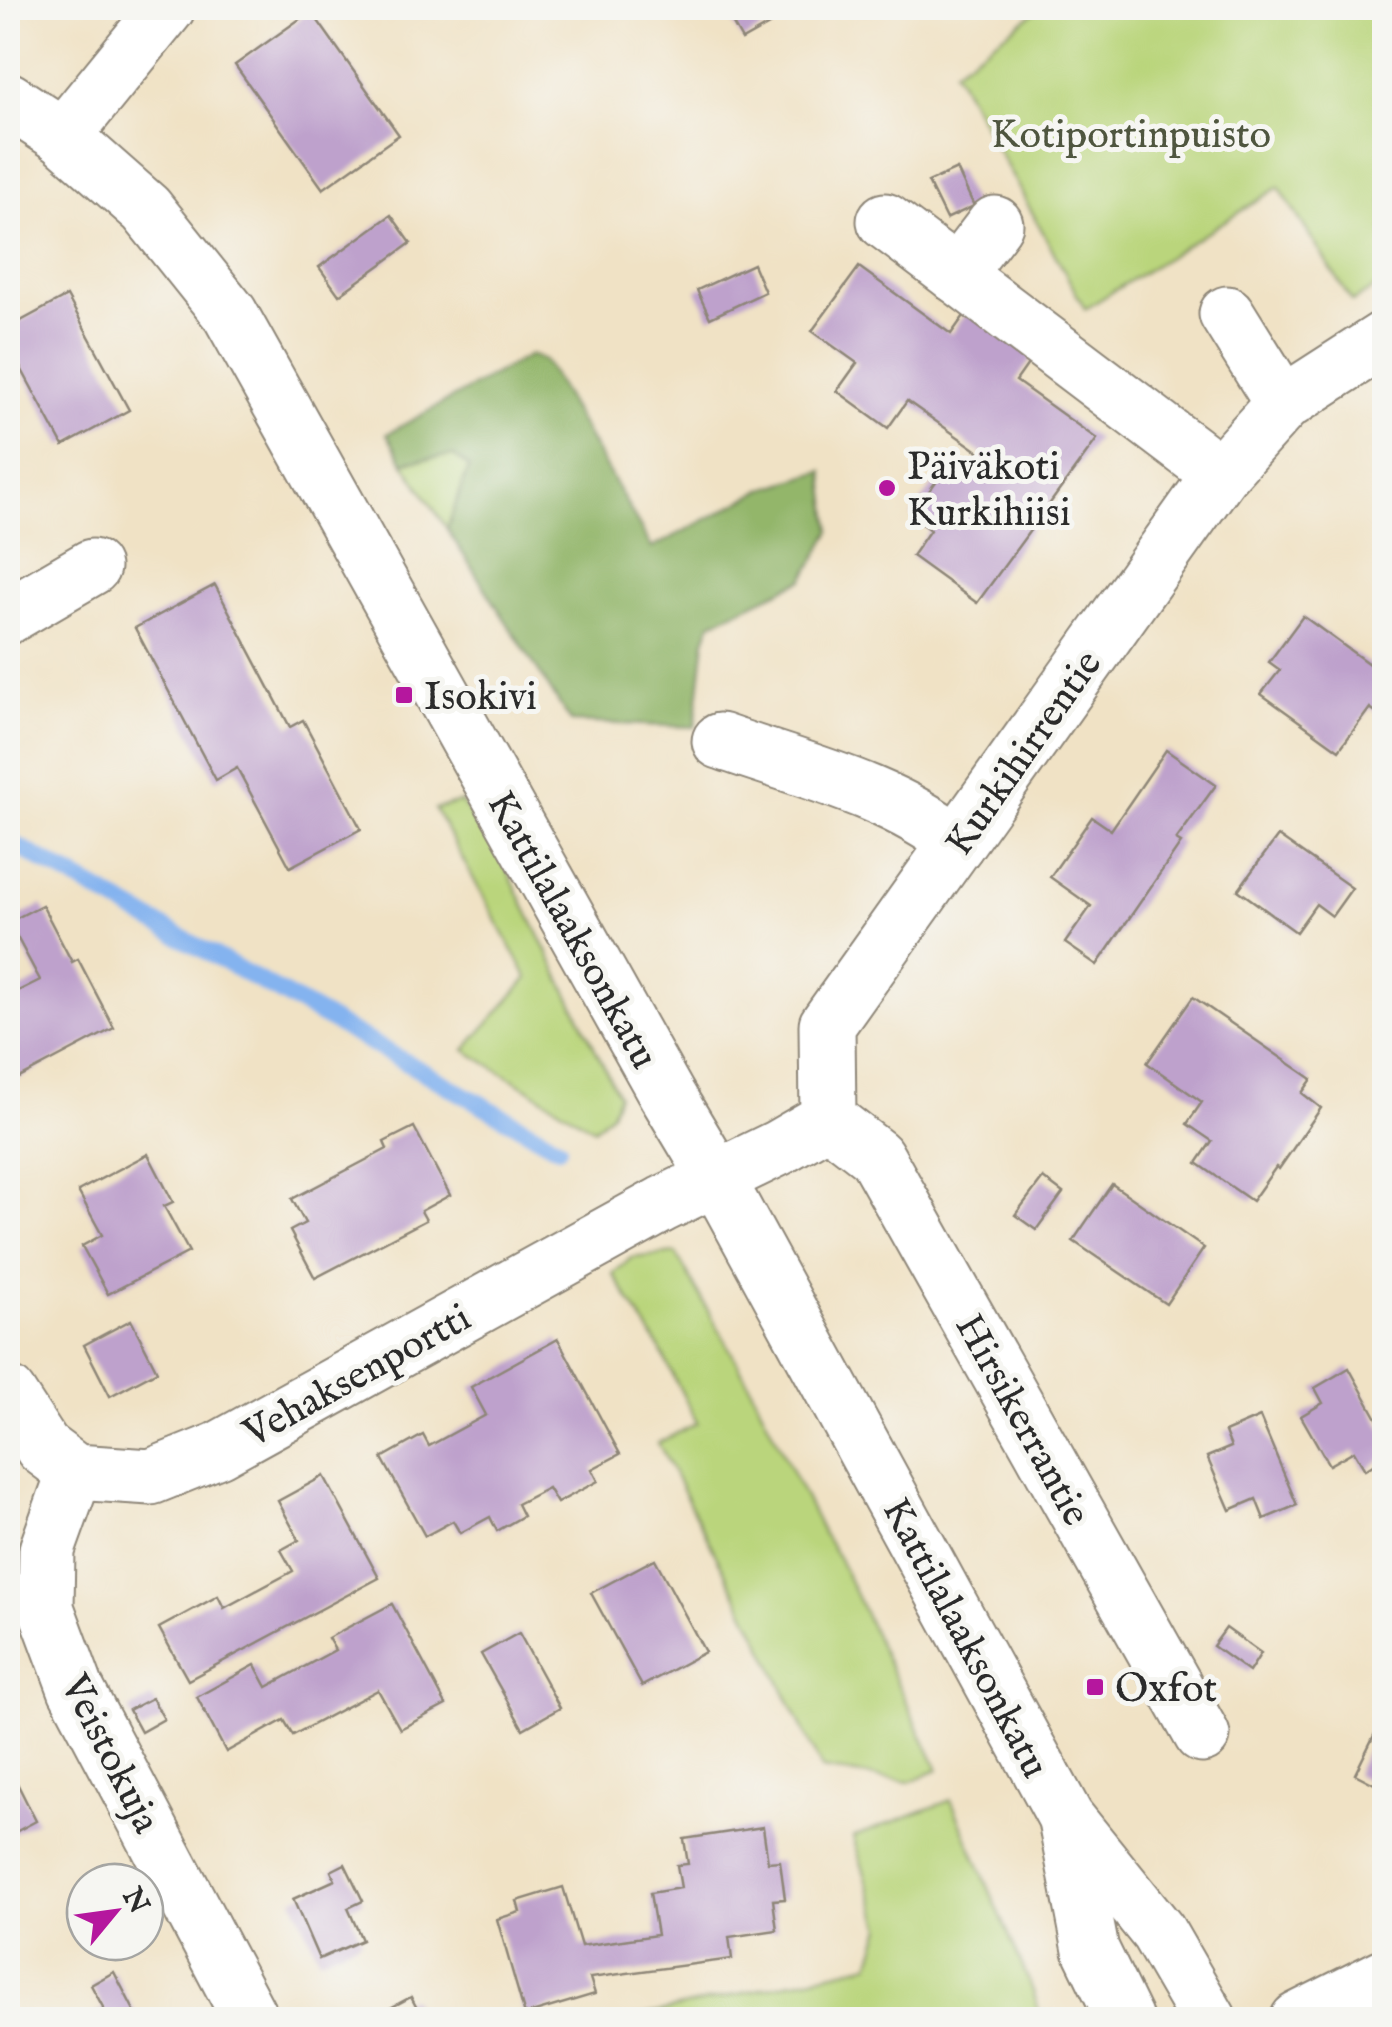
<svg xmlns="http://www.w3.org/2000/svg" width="1392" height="2027" font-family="'IM FELL English',serif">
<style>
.green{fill:#bad57b;stroke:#728053;stroke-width:2.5}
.forest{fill:#93b66b;stroke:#5f704b;stroke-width:2.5}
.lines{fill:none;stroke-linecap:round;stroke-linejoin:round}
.stream{stroke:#84b3ef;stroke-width:18}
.building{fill:#bea1cc}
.minor-casing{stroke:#8e8678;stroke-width:59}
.major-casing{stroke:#8e8678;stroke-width:59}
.minor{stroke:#fff;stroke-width:55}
.major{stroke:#fff;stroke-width:55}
.poi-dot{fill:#b5179e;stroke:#f6f6f2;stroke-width:4}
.labels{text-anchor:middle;stroke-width:10;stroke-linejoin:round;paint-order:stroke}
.park-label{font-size:40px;fill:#4f563f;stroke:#f6f6f2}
.poi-label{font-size:40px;fill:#2b2b2b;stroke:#f6f6f2;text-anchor:start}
.street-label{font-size:40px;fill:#2b2b2b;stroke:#f6f6f2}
</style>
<rect width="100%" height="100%" fill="#f6f6f2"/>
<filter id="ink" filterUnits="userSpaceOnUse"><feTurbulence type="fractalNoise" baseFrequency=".01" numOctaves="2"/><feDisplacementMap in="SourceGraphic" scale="20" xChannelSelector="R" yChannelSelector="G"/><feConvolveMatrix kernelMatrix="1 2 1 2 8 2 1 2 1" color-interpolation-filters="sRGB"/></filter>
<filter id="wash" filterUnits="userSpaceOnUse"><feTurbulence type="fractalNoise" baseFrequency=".0048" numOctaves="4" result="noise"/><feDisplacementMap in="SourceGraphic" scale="40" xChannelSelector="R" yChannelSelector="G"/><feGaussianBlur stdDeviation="2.25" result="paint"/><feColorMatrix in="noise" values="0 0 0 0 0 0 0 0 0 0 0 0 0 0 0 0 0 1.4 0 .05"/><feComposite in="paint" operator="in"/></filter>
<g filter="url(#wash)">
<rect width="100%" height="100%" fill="#f0e2c5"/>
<!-- green -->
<g class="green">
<polygon points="1041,8 1384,8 1384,282 1352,302 1279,187 1085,309 954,70"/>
<polygon points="453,455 469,467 447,529 403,462"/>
<polygon points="461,802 497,850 618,1095 611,1113 594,1129 465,1050 528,978 435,809"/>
<polygon points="676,1253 747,1380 823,1534 839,1559 938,1770 909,1782 822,1769 758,1636 658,1443 697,1423 659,1347 613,1274 631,1258"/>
<polygon points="951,1800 1033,1991 1039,2011 1035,2019 630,2019 870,1964 882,1927 853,1837"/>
</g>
<!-- forest -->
<polygon class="forest" points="530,355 544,360 652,548 764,489 823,471 831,531 803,580 711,623 705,640 695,727 571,722 447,529 469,467 453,455 403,462 387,434"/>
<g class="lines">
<!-- stream -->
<polyline class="stream" points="8,841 558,1147"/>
</g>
<g id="blocks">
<!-- building -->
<g class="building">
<polygon points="724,8 799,8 742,40"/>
<polygon points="311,11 399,135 323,189 235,65"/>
<polygon points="957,169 974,206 946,219 928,182"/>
<polygon points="391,215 411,243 339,295 319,267"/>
<polygon points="753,264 765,292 710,318 697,290"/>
<polygon points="859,267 951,334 971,306 1035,354 1016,381 1097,439 977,603 912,556 930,530 911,516 948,465 968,479 985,456 907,401 888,428 837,391 857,363 812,331"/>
<polygon points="67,296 129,410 63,446 8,344 8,328"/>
<polygon points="215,585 290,727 303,720 361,829 290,867 237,768 216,780 135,628"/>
<polygon points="1303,616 1384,675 1384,709 1380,715 1370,708 1339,750 1261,694 1280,670 1269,662"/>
<polygon points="1166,750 1216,785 1176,840 1181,843 1097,965 1065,943 1091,906 1050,877 1092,817 1111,830"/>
<polygon points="1278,836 1352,888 1332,916 1316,904 1296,932 1238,890"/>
<polygon points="42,905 72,962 78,959 114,1028 8,1084 8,996 40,980 9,922"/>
<polygon points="1193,997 1312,1079 1302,1093 1321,1108 1279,1169 1276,1167 1252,1201 1197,1163 1212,1141 1187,1124 1202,1102 1147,1063"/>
<polygon points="414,1127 450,1195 421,1211 426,1220 315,1278 290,1231 305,1223 292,1199 387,1149 384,1142"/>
<polygon points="148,1154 173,1202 164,1206 189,1252 108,1294 82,1246 102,1235 78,1191"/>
<polygon points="1043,1178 1063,1193 1036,1230 1015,1215"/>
<polygon points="1112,1184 1204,1248 1166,1304 1073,1241"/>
<polygon points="131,1320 157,1371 110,1396 84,1345"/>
<polygon points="558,1339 620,1454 592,1469 598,1481 557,1503 548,1488 517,1504 523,1516 497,1531 490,1517 460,1533 453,1521 425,1536 382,1458 423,1435 429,1446 486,1415 471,1387"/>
<polygon points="1349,1368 1384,1431 1384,1458 1365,1470 1354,1451 1329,1465 1301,1416 1323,1403 1315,1388"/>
<polygon points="1260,1417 1297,1505 1264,1519 1256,1499 1230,1510 1207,1457 1231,1447 1225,1432"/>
<polygon points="324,1476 379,1578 188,1680 159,1628 218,1596 224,1608 293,1571 281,1550 299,1540 278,1501"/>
<polygon points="655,1559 705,1652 642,1686 591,1593"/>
<polygon points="392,1604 446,1705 400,1729 378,1690 293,1735 284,1720 226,1752 197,1697 255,1665 267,1687 335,1650 328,1638"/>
<polygon points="1226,1628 1261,1653 1249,1672 1213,1646"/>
<polygon points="519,1633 560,1708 523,1729 481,1654"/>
<polygon points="152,1698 164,1719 141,1732 129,1710"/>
<polygon points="1384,1715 1384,1789 1355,1774"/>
<polygon points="13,1775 36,1821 8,1836 8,1779"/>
<polygon points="763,1827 768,1862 780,1861 785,1899 773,1900 777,1930 729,1937 732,1959 590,1978 595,1994 525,2015 497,1919 520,1912 517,1901 563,1887 581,1946 657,1935 650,1893 681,1888 677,1865 688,1864 684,1839"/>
<polygon points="345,1864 363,1901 348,1908 362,1940 319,1959 293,1899 335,1880 331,1871"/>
<polygon points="114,1972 139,2020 84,2020 104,2009 91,1985"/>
<polygon points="411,1997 423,2020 382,2020 379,2014"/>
</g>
</g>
</g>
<g filter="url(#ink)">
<use href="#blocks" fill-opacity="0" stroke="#8e8678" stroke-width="2.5"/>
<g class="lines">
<defs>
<g id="minor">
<polyline points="8,100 63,136 146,209 230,314 667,1095 716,1177 1066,1818 1158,1932 1209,2020"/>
<polyline points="63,136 167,8"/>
<polyline points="885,221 1220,474"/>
<polyline points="956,275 995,224"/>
<polyline points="1227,314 1283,404"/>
<polyline points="8,616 92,567"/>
<path d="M720,741c79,28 170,49 237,102"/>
<polyline points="828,1119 876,1156 1202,1735"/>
<polyline points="8,1394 43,1448 75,1472 151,1477 218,1450 663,1204 778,1148 828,1119 827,1025 1220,474 1283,404 1384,339"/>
<polyline points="75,1472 47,1550 46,1608 76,1689 251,2020"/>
<polyline points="1067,1826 1091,1950 1125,2020"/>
</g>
<polyline id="major" points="1298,2020 1384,1977"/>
</defs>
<!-- minor casing -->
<use href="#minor" class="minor-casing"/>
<!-- major casing -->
<use href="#major" class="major-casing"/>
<!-- minor -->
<use href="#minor" class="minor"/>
<!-- major -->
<use href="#major" class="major"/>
</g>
</g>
<!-- markers -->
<g class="poi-dot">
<circle cx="887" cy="488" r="10"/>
<rect x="394" y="685" width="20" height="20" rx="5"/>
<rect x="1085" y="1677" width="20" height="20" rx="5"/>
</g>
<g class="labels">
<!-- park labels -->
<g class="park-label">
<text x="1131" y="147">Kotiportinpuisto</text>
</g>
<!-- poi labels -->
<g class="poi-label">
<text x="907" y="479">Päiväkoti<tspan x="907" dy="46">Kurkihiisi</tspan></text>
<text x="424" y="709">Isokivi</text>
<text x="1115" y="1701">Oxfot</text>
</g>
<!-- street labels -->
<g class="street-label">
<text transform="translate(1022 752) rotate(-55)" y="14">Kurkihirrentie</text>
<text transform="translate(574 929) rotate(61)" y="14">Kattilalaaksonkatu</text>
<text transform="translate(356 1374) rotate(-29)" y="14">Vehaksenportti</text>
<text transform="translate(1024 1419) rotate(61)" y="14">Hirsikerrantie</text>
<text transform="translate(967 1637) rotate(62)" y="14">Kattilalaaksonkatu</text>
<text transform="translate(112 1753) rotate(63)" y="14">Veistokuja</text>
</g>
</g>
<!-- margin -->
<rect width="1392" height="2027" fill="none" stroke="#f6f6f2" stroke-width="40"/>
<!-- north arrow -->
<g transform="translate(115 1912) rotate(61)"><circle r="48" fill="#f6f6f2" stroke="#a5a5a2" stroke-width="2.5"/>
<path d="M0-8L18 38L0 25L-18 38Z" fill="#b5179e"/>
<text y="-15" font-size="28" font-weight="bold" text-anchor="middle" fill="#2b2b2b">N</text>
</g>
</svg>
